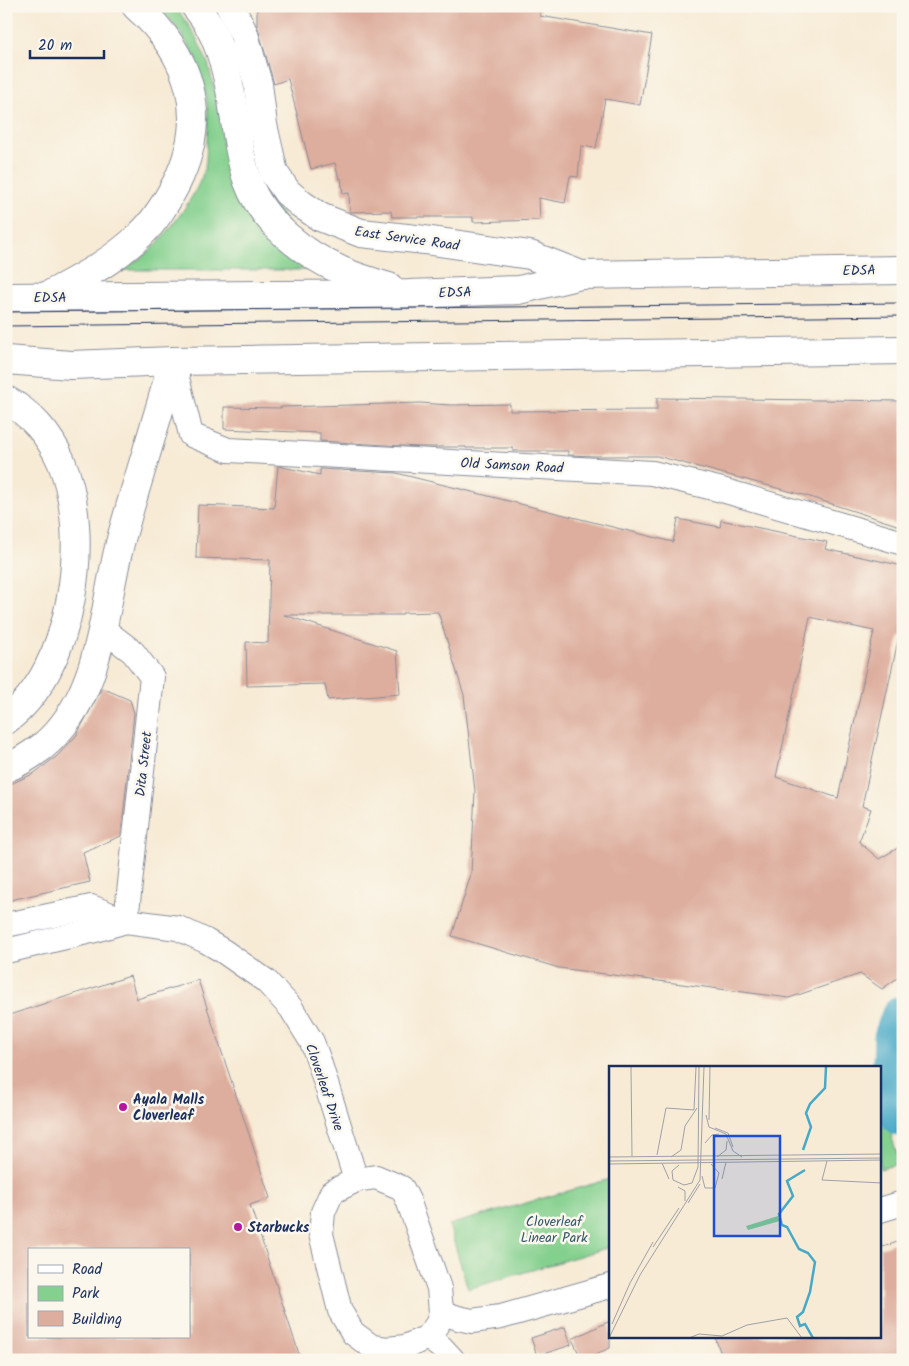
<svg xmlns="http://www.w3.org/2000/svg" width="909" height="1366" font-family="Kalam,sans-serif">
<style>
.green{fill:#84d08e;stroke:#508076}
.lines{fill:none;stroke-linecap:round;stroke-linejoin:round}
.river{stroke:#47a9c7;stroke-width:45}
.building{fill:#ddad9d;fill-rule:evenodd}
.street-casing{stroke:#898d9a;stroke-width:26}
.primary-casing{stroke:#898d9a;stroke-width:30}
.highway-casing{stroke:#898d9a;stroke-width:30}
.street{stroke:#fff;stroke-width:24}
.primary{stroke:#fff;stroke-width:28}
.highway{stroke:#fff;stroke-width:28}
.tram{stroke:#1b2f5e;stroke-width:1}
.poi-dot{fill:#b5179e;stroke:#fbf7ec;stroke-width:2}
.labels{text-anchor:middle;stroke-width:5;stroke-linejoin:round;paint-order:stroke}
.street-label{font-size:14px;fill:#1b2f5e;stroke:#fbf7ec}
.poi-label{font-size:14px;font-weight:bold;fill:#1b2f5e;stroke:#fbf7ec;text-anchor:start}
.park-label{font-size:14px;fill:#35576a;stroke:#fbf7ec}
.inset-river{fill:none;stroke:#47a9c7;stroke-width:2.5}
.inset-road{fill:none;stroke:#9fa0a6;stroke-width:1}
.view{fill:#1d4ed8;fill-opacity:0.15;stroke:#1d4ed8;stroke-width:2.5}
.inset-edge{fill:none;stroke:#1b2f5e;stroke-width:2.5}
</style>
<rect width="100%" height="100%" fill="#fbf7ec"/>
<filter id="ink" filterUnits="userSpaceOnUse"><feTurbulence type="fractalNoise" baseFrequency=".02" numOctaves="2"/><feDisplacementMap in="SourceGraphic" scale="10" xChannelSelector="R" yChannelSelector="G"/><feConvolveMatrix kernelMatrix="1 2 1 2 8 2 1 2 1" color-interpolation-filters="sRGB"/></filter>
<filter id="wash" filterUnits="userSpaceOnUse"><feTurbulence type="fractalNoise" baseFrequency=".0096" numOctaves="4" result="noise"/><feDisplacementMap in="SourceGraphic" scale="20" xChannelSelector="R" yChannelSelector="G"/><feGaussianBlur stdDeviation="1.12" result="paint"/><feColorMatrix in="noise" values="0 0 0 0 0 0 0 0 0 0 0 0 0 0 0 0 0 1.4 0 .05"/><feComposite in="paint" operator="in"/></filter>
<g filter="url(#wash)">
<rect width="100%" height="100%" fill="#f7ebd6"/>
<!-- green -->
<g class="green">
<path d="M157,6h18l19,27 14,30 15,62 95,145h-199c9,-5 19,-9 27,-16 20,-17 53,-61 59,-87 2,-8 1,-18 2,-27 5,-52 -11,-97 -50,-134z"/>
<polygon points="880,1100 900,1163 880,1169"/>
<polygon points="610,1179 610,1247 468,1289 449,1225"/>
</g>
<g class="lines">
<!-- river -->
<polyline class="river" points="903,1018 896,1038 895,1064 903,1115"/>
</g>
<g id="blocks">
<!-- building -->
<g class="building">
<polygon points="257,6 540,6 540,16 652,35 640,105 605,99 596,148 581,146 578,177 570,176 565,203 539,198 540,220 473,222 473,217 392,217 391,211 350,212 349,193 343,194 341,178 339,179 335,163 311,169 288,79 274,84 257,25"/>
<polygon points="657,398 903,401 903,527 807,496 657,456 595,456 568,455 568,451 513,451 513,448 466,448 466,447 419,447 320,441 320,433 224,429 224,407 281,408 281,407 420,403 450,405 510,404 510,411 657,410"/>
<path d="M278,466l42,9v-6l76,4 277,69 5,-23 42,8 1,-7 106,22 -2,7 78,17v71l-4,-1 -37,170 9,3 -12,33 20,17 24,-14v129l-21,15 -22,-15 -71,24 -230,-30 -107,-32 19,-62 4,-83 -11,-96 -26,-83 -36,1v2h-118l113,36 3,43 -72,6 -3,-16 -78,2 -1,-44 22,1 2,-83 -74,-2 2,-53 76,3zM810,617l64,14 -36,167 -62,-21z"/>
<polygon points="102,688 130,700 134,713 121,836 83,852 90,882 6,901 6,786 33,774 56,757 76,736"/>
<path d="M130,976l7,23 61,-19 72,218 -20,7 51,155h-295v-344zM29,1250h160v87h-160z"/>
<polygon points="903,1240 903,1360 723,1360 715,1337 880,1337 880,1248"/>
<polygon points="610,1321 610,1348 582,1360 572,1339"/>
<polygon points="565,1327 571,1345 537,1356 531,1338"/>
</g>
</g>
</g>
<g filter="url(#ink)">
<use href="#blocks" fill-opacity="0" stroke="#898d9a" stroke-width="1"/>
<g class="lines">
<defs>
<g id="street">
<polyline points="173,361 191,435 228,450 652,473 722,490 903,543"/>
<polyline points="103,629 133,652 152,677 126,921"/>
<polyline points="6,925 91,907 126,921 178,928 206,941 223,951 266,981 291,1008 312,1042 319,1061 356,1180"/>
<polyline points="6,951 95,930 126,921"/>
<polygon points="376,1177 402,1188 408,1200 439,1288 441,1312 438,1323 428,1337 405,1347 388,1349 372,1347 353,1333 340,1311 321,1234 323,1212 332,1192 356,1180"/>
<polyline points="880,1210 903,1203"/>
<polyline points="441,1312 458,1318 472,1321 501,1317 610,1286"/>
<polyline points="428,1337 442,1348 453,1360"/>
</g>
<polyline id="primary" points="230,6 244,34 258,84 263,125 274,173 287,192 301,204 320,217 361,233 425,240 530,255 581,275"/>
<g id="highway">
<path d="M195,6c23,26 31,61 37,94 4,27 7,56 16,82 15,41 56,72 94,89 15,7 32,11 47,16"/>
<path d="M49,295c33,-18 65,-34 92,-61 15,-14 25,-31 35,-50 34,-68 15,-129 -40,-178"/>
<polyline points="6,297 409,294 519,290 581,275 903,270"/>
<polyline points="6,360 71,365 173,361 903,350"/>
<path d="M6,400c25,13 44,36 55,61 31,73 13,210 -55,259"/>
<path d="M6,768c13,-5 25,-13 36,-21 63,-52 60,-143 81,-215 16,-58 35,-114 50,-171"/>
</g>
</defs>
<!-- street casing -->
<use href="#street" class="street-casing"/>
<!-- primary casing -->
<use href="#primary" class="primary-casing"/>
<!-- highway casing -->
<use href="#highway" class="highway-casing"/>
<!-- street -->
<use href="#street" class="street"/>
<!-- primary -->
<use href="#primary" class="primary"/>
<!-- highway -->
<use href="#highway" class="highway"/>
<!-- tram -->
<g class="tram">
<polyline points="6,312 903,303"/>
<polyline points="6,326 903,316"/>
</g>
</g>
</g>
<!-- markers -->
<g class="poi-dot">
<circle cx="123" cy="1107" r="5"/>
<circle cx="238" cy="1227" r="5"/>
</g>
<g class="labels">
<!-- street labels -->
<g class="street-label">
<text transform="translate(407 238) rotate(8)" y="5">East Service Road</text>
<text transform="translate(859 270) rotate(-1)" y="5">EDSA</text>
<text transform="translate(455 292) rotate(-2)" y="5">EDSA</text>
<text x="50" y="302">EDSA</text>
<text transform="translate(512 465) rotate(3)" y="5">Old Samson Road</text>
<text transform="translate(143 764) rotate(-84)" y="5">Dita Street</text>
<text transform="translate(325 1087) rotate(71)" y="5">Cloverleaf Drive</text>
</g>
<!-- poi labels -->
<g class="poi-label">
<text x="133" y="1104">Ayala Malls<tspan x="133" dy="16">Cloverleaf</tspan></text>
<text x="248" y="1232">Starbucks</text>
</g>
<!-- park labels -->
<g class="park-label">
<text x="554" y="1226">Cloverleaf<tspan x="554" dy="16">Linear Park</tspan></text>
</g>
</g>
<!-- overview -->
<g transform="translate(609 1066)">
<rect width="272" height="272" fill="#f7ebd6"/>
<path d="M169,150l2,5 -32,9 -2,-4z" fill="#84d08e"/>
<path class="inset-river" d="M194,84l8,-23 -5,-14 4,-9 15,-16 1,-21M196,104l-18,11 6,15 -14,18 3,11 5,2 12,22 9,4 7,9 -5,30 -7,20 -6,5 3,9 5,-2 8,14"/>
<path class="inset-road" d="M22,1l1,89M97,49l3,12 17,7 7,17 9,6M100,54l1,-53M106,62l13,5 5,14M96,77l7,-8 7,-1M48,89l9,-47 28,2 2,-43M0,91l273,-3M62,91l10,-7 4,-24 12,-18M108,91l9,-7 1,-9M0,95l273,-3M218,95l-5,19 60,3M53,97l7,16M0,98l273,-4M70,99l-7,6 1,9 11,5 8,-2 6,-16 1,-100M93,110l3,12h10l4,-15 -8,-9M113,113l4,-17M69,121l7,4v10M79,137l12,-19M44,181l26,-39M3,258l18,-41 23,-41M0,272l31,-63 60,-95 4,-113M80,272l10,-4 23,2 25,-11 40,-7 15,20"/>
<path class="view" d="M105,70h66v100h-66z"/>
<rect width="272" height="272" class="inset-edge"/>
</g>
<!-- margin -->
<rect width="909" height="1366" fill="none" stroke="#fbf7ec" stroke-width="25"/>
<!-- legend -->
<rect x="28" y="1248" width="162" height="90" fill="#fbf7ec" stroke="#a1a7b3"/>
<rect x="38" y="1265" width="25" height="8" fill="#ffffff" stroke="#a1a7b3"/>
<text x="72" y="1274" font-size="15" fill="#1b2f5e">Road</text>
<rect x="38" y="1286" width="25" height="15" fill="#84d08e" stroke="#a1a7b3"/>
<text x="72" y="1298" font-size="15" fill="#1b2f5e">Park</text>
<rect x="38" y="1311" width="25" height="15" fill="#ddad9d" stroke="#a1a7b3"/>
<text x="72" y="1324" font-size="15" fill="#1b2f5e">Building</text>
<!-- scale -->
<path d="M30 50v8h74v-8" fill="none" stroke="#1b2f5e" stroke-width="2.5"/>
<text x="38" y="50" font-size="15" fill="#1b2f5e" stroke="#fbf7ec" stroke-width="4" paint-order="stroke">20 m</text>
</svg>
